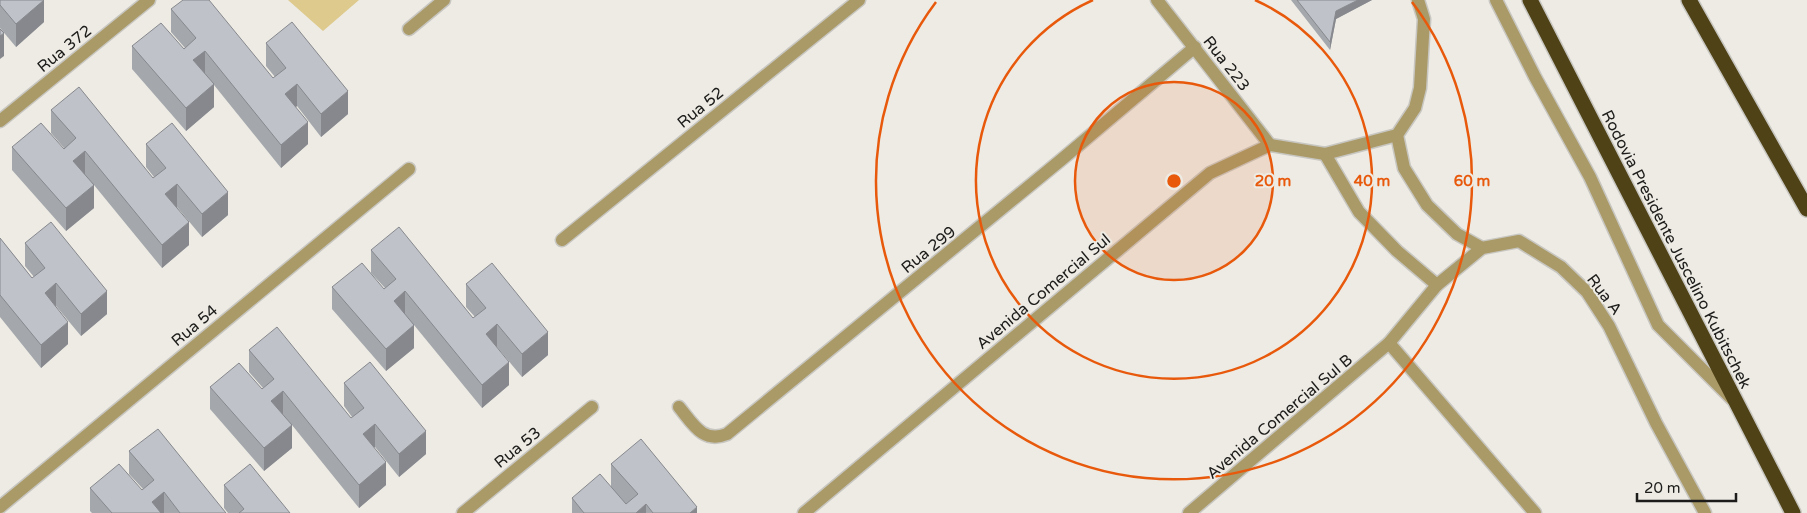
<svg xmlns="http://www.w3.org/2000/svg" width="1807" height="513" font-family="'Varela Round',sans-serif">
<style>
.green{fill:#deca8c}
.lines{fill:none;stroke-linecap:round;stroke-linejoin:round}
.minor-casing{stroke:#c8c6c0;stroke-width:15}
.highway-casing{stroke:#c8c6c0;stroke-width:18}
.minor{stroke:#aa9a67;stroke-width:12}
.highway{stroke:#4f4217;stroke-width:15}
.wall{fill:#a4a8ad}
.shaded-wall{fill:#86888d}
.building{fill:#bfc3c9;stroke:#86888d}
.ring{fill:none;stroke:#e8590c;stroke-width:2.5}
.labels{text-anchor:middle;stroke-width:4;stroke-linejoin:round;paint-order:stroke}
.street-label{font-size:16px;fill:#1d1c1a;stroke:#edebe4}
.centre{fill:#e8590c;stroke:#edebe4;stroke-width:2.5}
.ring-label{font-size:15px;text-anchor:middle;font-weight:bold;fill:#e8590c;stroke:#edebe4;stroke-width:4;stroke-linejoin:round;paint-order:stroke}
</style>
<rect width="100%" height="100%" fill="#edebe4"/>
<!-- green -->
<polygon class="green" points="288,0 359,0 323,31"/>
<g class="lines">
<defs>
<g id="minor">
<polyline points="1157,0 1270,145"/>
<polyline points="1496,0 1535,77 1590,177 1658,325 1732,399"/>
<polyline points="409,29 444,0"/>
<polyline points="0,121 149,0"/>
<polyline points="1397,135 1404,168 1427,205 1457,234 1482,248"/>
<polyline points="1325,154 1359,212 1397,251 1437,285"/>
<polyline points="562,240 859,0"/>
<polyline points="1389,343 1535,513"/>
<path d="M679,407c14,17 24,37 48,27l334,-274 134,-113"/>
<polyline points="0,507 409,169"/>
<polyline points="463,513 592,407"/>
<polyline points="804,513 1210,173 1270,145 1325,154 1397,135 1415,108 1420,88 1424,19 1418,0"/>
<polyline points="1189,513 1389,343 1437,285 1482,248 1519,241 1561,267 1587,292 1609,326 1656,423 1705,513"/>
</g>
<g id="highway">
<polyline points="1530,0 1793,513"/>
<polyline points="1689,0 1807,209"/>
</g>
</defs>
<!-- minor casing -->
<use href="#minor" class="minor-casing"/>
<!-- highway casing -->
<use href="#highway" class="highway-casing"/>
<!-- minor -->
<use href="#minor" class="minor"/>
<!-- highway -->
<use href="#highway" class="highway"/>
</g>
<!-- wall -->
<g class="wall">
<polygon points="0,0 44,0 44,22 16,47 0,28"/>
<polygon points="1291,0 1372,0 1336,19 1330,50"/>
<polygon points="171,9 273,78 275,77 266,66 266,43 348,114 321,137 297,106 296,107 308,144 281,168 214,85 214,107 186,131 132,69 132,46 184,49 185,48 171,32"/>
<polygon points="51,110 153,178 154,177 146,167 146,144 228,215 202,237 177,207 189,245 162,268 94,185 94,208 66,231 12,170 12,147 64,149 64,148 51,133"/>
<polygon points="0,238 32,278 34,277 25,266 25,243 107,314 81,336 56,306 56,307 68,344 41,368 0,317"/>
<polygon points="371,250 473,318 475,317 466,307 466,284 548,355 522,377 497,347 509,385 482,408 414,325 414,348 386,371 332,309 332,287 384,289 385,288 371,273"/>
<polygon points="249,350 351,418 352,417 344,406 344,383 426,454 399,477 375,447 374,447 386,485 359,508 292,425 292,448 264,471 210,409 210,387 262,389 263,388 249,372"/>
<polygon points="129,451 226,513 92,513 90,511 90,488 142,490 143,489 129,474"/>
<polygon points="611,464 697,513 572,513 572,498 611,487"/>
<polygon points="224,485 290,513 228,513 224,508"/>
</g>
<!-- shaded-wall -->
<g class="shaded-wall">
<polygon points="44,0 44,22 16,47 16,24"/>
<polygon points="1358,0 1372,0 1336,19 1330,50 1330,42 1336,11"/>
<polygon points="4,33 4,56 0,59 0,36"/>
<polygon points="205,51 205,74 193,60"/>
<polygon points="214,84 214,107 186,131 186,108"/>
<polygon points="297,84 297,106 285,117 285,94"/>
<polygon points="348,91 348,114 321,137 321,114"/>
<polygon points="308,122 308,144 281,168 281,145"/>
<polygon points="85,151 85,174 73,184 73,161"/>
<polygon points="177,184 177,207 165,216 165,194"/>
<polygon points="94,185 94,208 66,231 66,208"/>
<polygon points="228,192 228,215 202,237 202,214"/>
<polygon points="189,222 189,245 162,268 162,245"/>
<polygon points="56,283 56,306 45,316 45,293"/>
<polygon points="107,291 107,314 81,336 81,314"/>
<polygon points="405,291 405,314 394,324 394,301"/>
<polygon points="68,322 68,344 41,368 41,345"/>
<polygon points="497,324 497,347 486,357 486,334"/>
<polygon points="414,325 414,348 386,371 386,349"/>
<polygon points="548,332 548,355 522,377 522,354"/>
<polygon points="509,362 509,385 482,408 482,385"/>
<polygon points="283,391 283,414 271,424 271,401"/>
<polygon points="375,424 375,447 363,457 363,434"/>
<polygon points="292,425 292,448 264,471 264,448"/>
<polygon points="426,431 426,454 399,477 399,454"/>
<polygon points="386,462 386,485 359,508 359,485"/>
<polygon points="164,492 164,513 152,513 152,502"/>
<polygon points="646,504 646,513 636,513"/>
<polygon points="697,507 697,513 690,513"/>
</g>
<!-- building -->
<g class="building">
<polygon points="0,0 44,0 16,24 0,5"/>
<polygon points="183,0 209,0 273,78 286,68 266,43 292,22 348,91 321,114 297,84 285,94 308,122 281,145 205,51 193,60 214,84 186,108 132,46 161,23 184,49 196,38 171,9"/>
<polygon points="1297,0 1358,0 1336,11 1330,42"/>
<polygon points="0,29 4,33 0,36"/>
<polygon points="79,87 153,178 166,168 146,144 172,123 228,192 202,214 177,184 165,194 189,222 162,245 85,151 73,161 94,185 66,208 12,147 41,123 64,149 76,138 51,110"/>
<polygon points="51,222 107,291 81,314 56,283 45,293 68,322 41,345 0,295 0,238 32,278 45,268 25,243"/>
<polygon points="399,227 473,318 486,308 466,284 492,263 548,332 522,354 497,324 486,334 509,362 482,385 405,291 394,301 414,325 386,349 332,287 362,263 384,289 396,279 371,250"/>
<polygon points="277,327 351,418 364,408 344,383 370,362 426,431 399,454 375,424 363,434 386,462 359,485 283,391 271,401 292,425 264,448 210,387 239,363 262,389 274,379 249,350"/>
<polygon points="158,429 226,513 180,513 164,492 152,502 161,513 112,513 90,488 119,464 142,490 154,480 129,451"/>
<polygon points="641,439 697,507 690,513 653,513 646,504 636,513 584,513 572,498 600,474 626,504 638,494 611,464"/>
<polygon points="250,464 290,513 239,513 244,509 224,485"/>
</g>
<!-- distance rings -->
<circle cx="1174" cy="181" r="99" fill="#e8590c" fill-opacity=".12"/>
<g class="ring">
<circle cx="1174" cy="181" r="99"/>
<path d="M1255 0A198 198 0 1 1 1093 0"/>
<path d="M1412 2A298 298 0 1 1 936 2"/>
</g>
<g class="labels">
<!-- street labels -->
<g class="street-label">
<text transform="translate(64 48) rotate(-39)" y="6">Rua 372</text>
<text transform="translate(1227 63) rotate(52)" y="6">Rua 223</text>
<text transform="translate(700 107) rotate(-39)" y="6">Rua 52</text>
<text transform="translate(928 249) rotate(-39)" y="6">Rua 299</text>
<text transform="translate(1677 249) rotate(63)" y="6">Rodovia Presidente Juscelino Kubitschek</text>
<text transform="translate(1043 291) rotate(-40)" y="6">Avenida Comercial Sul</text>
<text transform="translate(1605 294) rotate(53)" y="6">Rua A</text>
<text transform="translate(194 325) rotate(-40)" y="6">Rua 54</text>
<text transform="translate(1279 416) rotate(-40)" y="6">Avenida Comercial Sul B</text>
<text transform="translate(517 447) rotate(-39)" y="6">Rua 53</text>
</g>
</g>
<circle cx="1174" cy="181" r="8" class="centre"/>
<g class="ring-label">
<text x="1273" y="186">20 m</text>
<text x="1372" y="186">40 m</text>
<text x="1472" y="186">60 m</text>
</g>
<!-- scale -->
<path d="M1637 493v8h99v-8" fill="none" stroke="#1d1c1a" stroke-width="2.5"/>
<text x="1644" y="493" font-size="15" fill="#1d1c1a" stroke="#edebe4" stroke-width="4" paint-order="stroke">20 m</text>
</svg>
